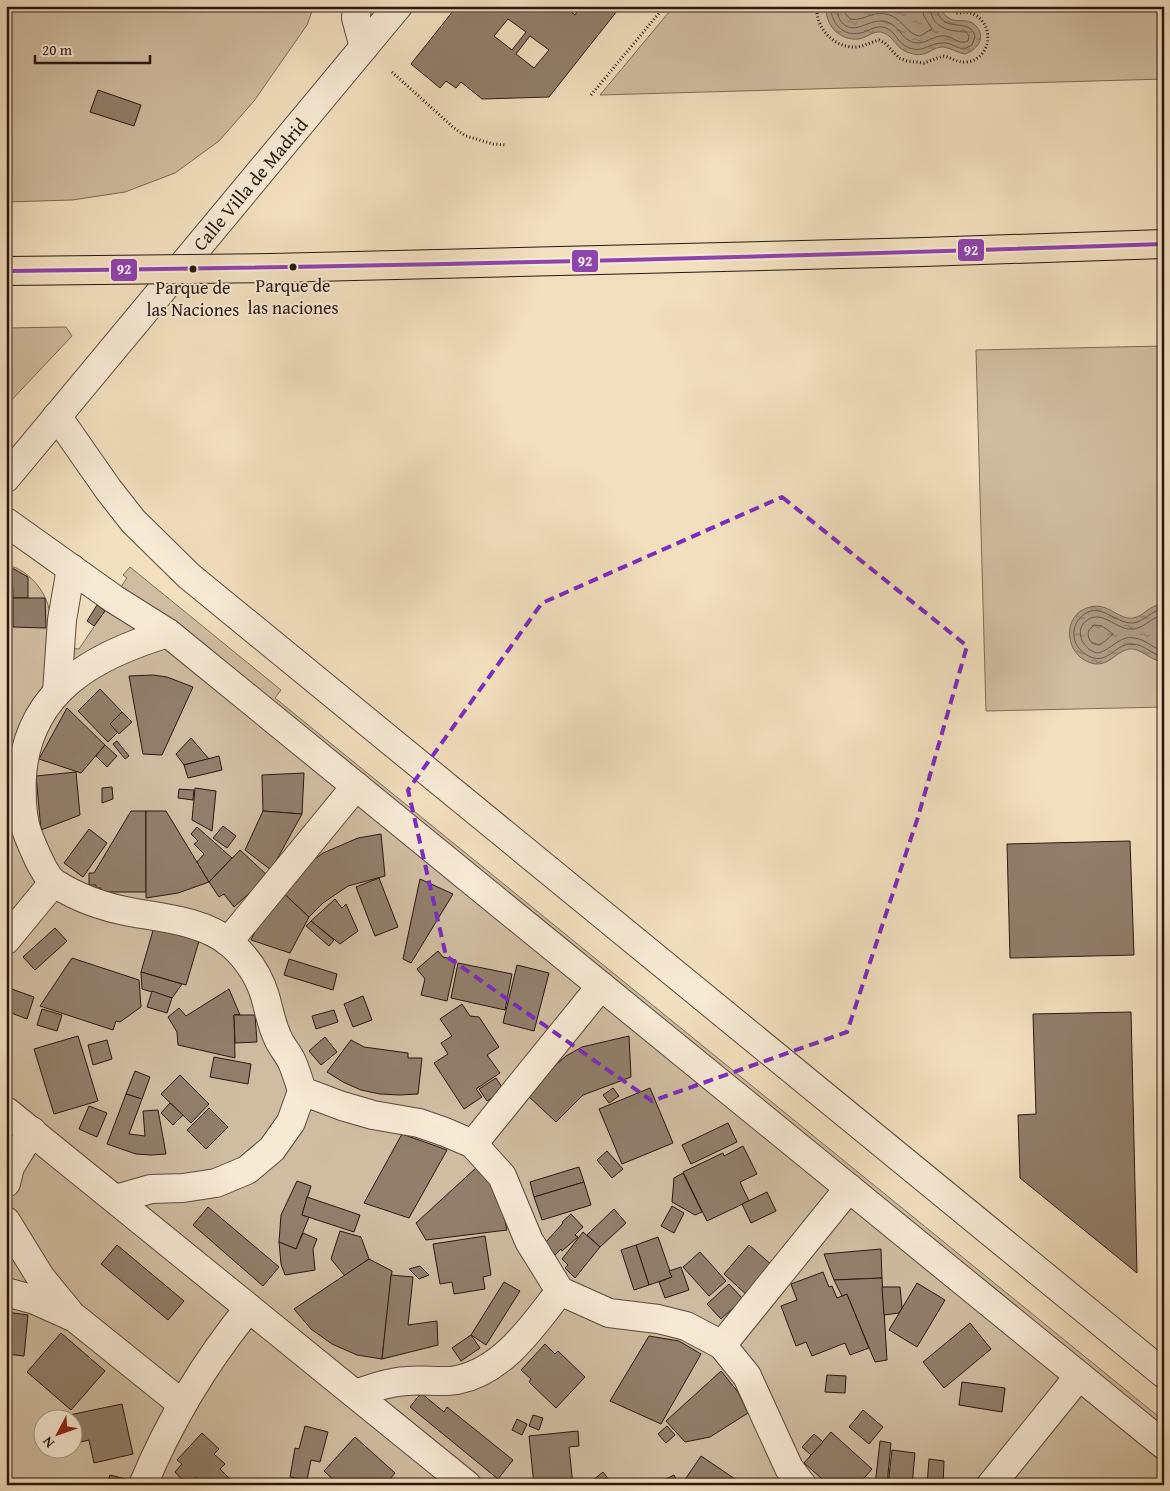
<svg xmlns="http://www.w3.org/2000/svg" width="1170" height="1491" font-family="'Gentium Book Plus',serif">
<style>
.green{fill:#d0bda1;stroke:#7c6a59;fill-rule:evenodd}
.water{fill:url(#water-ripples);stroke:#786655}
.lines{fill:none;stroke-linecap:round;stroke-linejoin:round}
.shore{stroke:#6a594a;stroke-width:1}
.building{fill:#917f6b;stroke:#281711;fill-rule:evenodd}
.minor-casing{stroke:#5a493c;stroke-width:30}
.highway-casing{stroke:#281711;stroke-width:30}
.path{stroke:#281711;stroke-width:3;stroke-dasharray:1 2.5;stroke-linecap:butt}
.minor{stroke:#f7ead5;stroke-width:28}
.highway{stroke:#f2dfbe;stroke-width:28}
.highway-bridge-casing{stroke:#281711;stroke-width:30;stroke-linecap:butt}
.highway-bridge{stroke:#f2dfbe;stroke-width:28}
.bus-1-casing{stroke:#f7ead5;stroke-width:8}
.bus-1{stroke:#8e44ad;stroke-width:4}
.marked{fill:none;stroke:#7b2cbf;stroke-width:4;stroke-dasharray:10 6;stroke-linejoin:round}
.bus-dot{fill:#281711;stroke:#f7ead5;stroke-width:2}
.labels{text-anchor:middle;stroke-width:4;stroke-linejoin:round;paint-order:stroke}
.bus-label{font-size:18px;fill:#281711;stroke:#f7ead5}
.street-label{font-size:19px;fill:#281711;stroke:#f7ead5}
.line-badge{stroke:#f7ead5;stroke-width:2}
.badge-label{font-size:14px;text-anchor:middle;font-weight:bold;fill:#fff}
</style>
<defs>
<pattern id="water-ripples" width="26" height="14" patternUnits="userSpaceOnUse" patternTransform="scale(1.25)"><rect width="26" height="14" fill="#ad9b83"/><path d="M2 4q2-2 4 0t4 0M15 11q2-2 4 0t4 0" fill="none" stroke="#8d7d6a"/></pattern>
</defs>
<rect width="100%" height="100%" fill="#f2dfbe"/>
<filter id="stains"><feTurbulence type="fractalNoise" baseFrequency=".004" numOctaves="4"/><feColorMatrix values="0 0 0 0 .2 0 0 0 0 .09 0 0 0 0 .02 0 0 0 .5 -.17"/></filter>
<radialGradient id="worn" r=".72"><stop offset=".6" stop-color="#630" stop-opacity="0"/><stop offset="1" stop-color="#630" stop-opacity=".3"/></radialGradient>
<!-- green -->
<g class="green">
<polygon points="6,6 314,6 307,25 254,101 219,141 175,173 125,192 72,200 6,202"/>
<polygon points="674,6 1164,6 1164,79 600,95"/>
<polygon points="66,327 72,336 6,406 6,328"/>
<polygon points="1164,346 1164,707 986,711 976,350"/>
<path d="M6,565c20,3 39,24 43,44 1,6 -1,13 1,20 2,6 6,12 9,18l20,2 48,-71 -4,-3 7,-8 151,123 -6,8 889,723v64h-1158zM42,1418h30v30h-30z"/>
</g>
<!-- water -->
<g class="water">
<path d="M826,6h113c3,5 5,9 10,12 8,6 18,-1 26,7 12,11 3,25 -10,29 -7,-1 -14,-6 -22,-7 -13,0 -16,13 -36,5 -11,-4 -13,-15 -23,-19 -9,-4 -16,4 -25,6 -20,2 -34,-14 -33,-33z"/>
<path d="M1164,604v58c-14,-1 -24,-15 -35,-13 -14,3 -21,19 -38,14 -27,-8 -30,-49 -1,-56 18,-5 28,13 43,11 12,-2 15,-13 31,-14z"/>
</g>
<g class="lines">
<!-- shore -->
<g class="shore">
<path d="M830,6c1,16 12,31 30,27 9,-1 15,-9 26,-5 10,4 12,16 23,20 15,5 20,-5 33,-5 8,-1 14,5 22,6l8,-4 3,-8c-4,-22 -35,0 -39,-31"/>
<path d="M837,6c0,8 2,16 9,20 13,7 25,-9 41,-4 12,4 14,15 23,19 13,7 23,-7 36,-5 8,2 14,9 22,5l1,-5 -3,-4c-18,-1 -35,-4 -36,-26"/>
<path d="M844,6l1,7 5,6c15,3 23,-11 42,-3 11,5 16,19 28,20l12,-7 -8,-13 -2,-10"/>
<path d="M1164,609c-13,1 -20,13 -31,14 -20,1 -37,-28 -56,-1 -4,7 -4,15 -1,22 4,7 10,12 18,14 15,4 23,-15 38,-14 12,0 20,11 32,13"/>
<path d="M1164,615c-14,2 -21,16 -36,14 -13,-2 -24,-16 -37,-11 -19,8 -10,31 6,35 14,-2 22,-18 37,-15 12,1 19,11 30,13"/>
<path d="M1095,625l7,1 11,8 -9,8 -6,3c-7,-1 -12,-7 -9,-15z"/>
</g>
</g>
<!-- building -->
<g class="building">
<path d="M457,6h107l11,9 6,-9h40l-72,91 -67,2 -21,-17 -5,6 -10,-7 -6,7 -29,-24zM508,19l18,13 -14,18 -18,-14zM530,36l19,14 -15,18 -18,-14z"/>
<polygon points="98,90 141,105 134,126 90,112"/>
<polygon points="1159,436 1164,436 1164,474 1160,474"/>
<polygon points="12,568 28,577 28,598 13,598"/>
<polygon points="13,598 45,598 46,628 13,627"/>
<polygon points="97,605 105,611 94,626 87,621"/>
<polygon points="153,675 167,677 193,687 162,755 143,754 129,676"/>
<polygon points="100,689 122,712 110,724 118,732 108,742 78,711"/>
<polygon points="67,708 105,745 81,773 39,759"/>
<polygon points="122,712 132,722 119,734 110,724"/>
<polygon points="191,738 209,759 184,765 176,754"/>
<polygon points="117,741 129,756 125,759 113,744"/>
<polygon points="105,745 117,756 107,767 96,756"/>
<polygon points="219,756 222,770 188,778 184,765"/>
<polygon points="76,772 80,815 41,830 36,776"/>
<polygon points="304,773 302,814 263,811 262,775"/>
<polygon points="112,787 113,799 102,803 102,788"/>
<polygon points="195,788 216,791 212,831 192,820"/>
<polygon points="179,789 194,790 193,800 178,798"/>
<polygon points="131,811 146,811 146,892 101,892 101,888 96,888 96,885 89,885 89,873 94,873"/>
<polygon points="146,811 166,811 209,882 178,893 146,898"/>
<polygon points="263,811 302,814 271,870 245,850"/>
<polygon points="223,826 236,836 227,848 213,838"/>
<polygon points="197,827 232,858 209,882 197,862 204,854 194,844 198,841 191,834"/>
<polygon points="89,829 107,843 83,877 64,863"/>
<polygon points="381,834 385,876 348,886 323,903 309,917 279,889 295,874 323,853 358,838"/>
<polygon points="1130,841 1134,955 1010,958 1007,844"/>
<polygon points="240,850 268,876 234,907 224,894 219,897 209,882"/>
<polygon points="6,857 12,859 6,882"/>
<polygon points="379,878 398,927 375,936 356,887"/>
<polygon points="420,879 453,894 411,963 403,959"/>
<polygon points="279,889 309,917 290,953 251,940 259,923"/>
<polygon points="335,899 342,908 346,904 358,931 340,944 311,921"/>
<polygon points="311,921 334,940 329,946 306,926"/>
<polygon points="154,927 199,941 186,985 141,972"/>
<polygon points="55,928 67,941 35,970 23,957"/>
<polygon points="438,951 443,957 456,960 447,1001 421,995 425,979 417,969"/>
<polygon points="72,958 139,980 141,1007 120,1022 116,1021 113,1030 40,1006"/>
<polygon points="289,959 337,974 333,990 284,975"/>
<polygon points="458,963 512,974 505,1010 451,998"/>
<polygon points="517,965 549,973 534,1031 503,1023"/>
<polygon points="141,972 182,984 172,998 142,989"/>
<polygon points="6,987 34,997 27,1019 6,1011"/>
<polygon points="229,989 240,1015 234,1015 235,1058 178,1045 177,1032 168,1017 179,1008 186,1016"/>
<polygon points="152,991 172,998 167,1013 147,1007"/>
<polygon points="363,996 372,1020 353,1027 344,1004"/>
<polygon points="462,1004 470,1016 479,1017 499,1047 487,1055 500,1073 476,1089 482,1097 464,1109 434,1063 448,1054 441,1043 452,1036 440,1019"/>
<polygon points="42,1009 62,1015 57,1031 37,1025"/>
<polygon points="334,1010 338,1022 316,1029 312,1016"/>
<polygon points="1131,1012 1137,1273 1020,1178 1018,1115 1036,1114 1033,1014"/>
<polygon points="234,1015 255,1015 257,1042 235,1043"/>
<polygon points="78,1036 98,1101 54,1114 34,1049"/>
<polygon points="629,1036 631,1077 583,1095 556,1122 526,1094 552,1068 566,1056 582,1047"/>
<polygon points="325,1037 337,1052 321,1065 309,1051"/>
<polygon points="107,1040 112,1059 93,1065 88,1045"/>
<polygon points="351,1040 364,1047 408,1053 408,1058 422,1058 418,1094 399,1095 380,1094 361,1090 343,1082 327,1072"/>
<polygon points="214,1057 251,1064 248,1084 210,1077"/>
<polygon points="135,1071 150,1077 142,1099 126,1094"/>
<polygon points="180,1075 209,1104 191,1123 161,1094"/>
<polygon points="496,1078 504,1090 487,1101 479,1089"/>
<polygon points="613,1088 619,1096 609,1103 603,1095"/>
<polygon points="650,1088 673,1143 622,1164 599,1109"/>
<polygon points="126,1094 142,1099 129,1134 145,1136 143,1111 158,1110 166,1154 151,1155 136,1154 107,1144"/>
<polygon points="170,1103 183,1115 173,1125 161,1113"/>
<polygon points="89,1106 107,1113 97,1137 79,1129"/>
<polygon points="209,1108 228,1127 206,1149 187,1130"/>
<polygon points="728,1123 737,1142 691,1164 682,1145"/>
<polygon points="402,1134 447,1150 409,1218 364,1203"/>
<polygon points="743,1146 757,1174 740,1182 749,1201 707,1221 683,1172 723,1153 724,1156"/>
<polygon points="607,1151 623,1169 612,1178 597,1160"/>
<polygon points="477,1167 489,1181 497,1196 503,1212 507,1230 426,1240 416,1223"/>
<polygon points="579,1167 584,1182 534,1197 530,1182"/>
<polygon points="683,1173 702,1212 695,1215 672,1202 674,1178"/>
<polygon points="297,1181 311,1186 302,1215 309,1217 296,1249 279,1242 281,1215"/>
<polygon points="584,1182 591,1205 542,1220 534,1197"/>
<polygon points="767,1192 776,1211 751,1223 742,1204"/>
<polygon points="307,1197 360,1215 354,1232 302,1215"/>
<polygon points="672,1206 684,1213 674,1233 661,1226"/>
<polygon points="208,1207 279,1267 263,1286 193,1225"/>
<polygon points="614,1209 626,1223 600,1247 587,1235"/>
<polygon points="571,1214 583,1227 575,1235 578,1237 562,1251 561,1249 555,1255 545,1243 563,1223 562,1222"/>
<polygon points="340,1231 361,1237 369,1259 345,1276 331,1259"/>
<polygon points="583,1232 600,1247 575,1278 565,1268 568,1265 562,1259"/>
<polygon points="303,1233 317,1239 313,1249 315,1270 285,1275 281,1264 279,1242 296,1249"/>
<polygon points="485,1236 491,1275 483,1277 485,1289 454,1294 452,1282 440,1284 433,1244"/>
<polygon points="658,1237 672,1277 649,1285 636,1245"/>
<polygon points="117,1245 184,1301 168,1320 101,1264"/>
<polygon points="636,1245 649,1285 634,1290 621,1250"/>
<polygon points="749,1245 774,1267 748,1296 724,1274"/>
<polygon points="881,1249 882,1278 834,1280 824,1254"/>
<polygon points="700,1252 726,1281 709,1296 683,1267"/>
<polygon points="369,1259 392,1271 382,1359 357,1355 332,1344 311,1329 294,1309"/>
<polygon points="420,1266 429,1275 419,1279 409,1269"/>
<polygon points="681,1267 689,1290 665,1298 659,1282 672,1277 669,1271"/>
<polygon points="823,1272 829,1287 832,1286 837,1298 847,1294 869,1348 850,1355 845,1343 812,1356 806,1342 796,1346 781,1306 797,1300 791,1284"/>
<polygon points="391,1275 413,1277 408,1325 437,1321 438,1345 382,1359"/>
<polygon points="882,1278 887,1360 875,1362 847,1294 842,1296 834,1280"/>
<polygon points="504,1282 520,1291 486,1345 471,1335"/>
<polygon points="917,1283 945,1300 917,1347 889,1330"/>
<polygon points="729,1284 743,1299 721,1319 707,1304"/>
<polygon points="882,1287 900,1287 902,1308 899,1313 884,1315"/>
<polygon points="6,1312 28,1315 24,1356 6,1354"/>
<polygon points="970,1323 991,1349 944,1388 923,1362"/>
<polygon points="61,1333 105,1371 71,1410 27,1372"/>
<polygon points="471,1335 480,1348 461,1361 452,1348"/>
<polygon points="649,1336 679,1341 701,1354 661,1424 610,1401"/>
<polygon points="545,1344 555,1354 558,1351 585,1377 556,1408 529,1382 531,1379 521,1370"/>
<polygon points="721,1371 738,1392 748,1413 710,1437 685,1442 666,1421"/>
<polygon points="827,1375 846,1376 845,1393 825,1392"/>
<polygon points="962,1382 1005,1388 1002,1412 959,1405"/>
<polygon points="421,1393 444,1412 447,1407 513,1460 498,1479 410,1407"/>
<polygon points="122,1404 133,1454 94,1463 89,1440 72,1444 72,1418 55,1418"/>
<polygon points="863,1410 883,1427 869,1444 849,1427"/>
<polygon points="533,1415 543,1418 539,1430 529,1426"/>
<polygon points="517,1419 527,1424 522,1435 512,1430"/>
<polygon points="305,1426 328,1432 320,1462 311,1460 307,1480 290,1477 295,1448 299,1449"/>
<polygon points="667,1426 675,1435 666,1443 658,1434"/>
<polygon points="578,1431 579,1446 569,1447 573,1485 534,1485 529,1436"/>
<polygon points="831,1432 872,1469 858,1485 829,1485 804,1463"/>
<polygon points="202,1433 219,1449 214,1454 225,1464 220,1469 236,1485 204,1485 196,1477 187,1485 175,1472 182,1464 177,1460"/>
<polygon points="814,1434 823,1442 811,1455 802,1447"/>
<polygon points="355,1437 395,1473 385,1485 339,1485 324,1471"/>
<polygon points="880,1441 891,1443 887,1485 875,1485"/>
<polygon points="892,1450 915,1453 912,1485 888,1485"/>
<polygon points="701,1456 744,1485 682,1484"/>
<polygon points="929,1459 944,1461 943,1485 927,1485"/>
<polygon points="603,1472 613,1485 587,1485"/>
<polygon points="110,1475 133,1481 131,1485 107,1485"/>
<polygon points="674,1475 679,1485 663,1485 662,1481"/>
</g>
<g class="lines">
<defs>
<g id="minor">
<polyline points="357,6 356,18 364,47"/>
<polyline points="57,416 108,489 133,521 189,576 1164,1374"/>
<polyline points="6,478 398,6"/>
<polyline points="6,522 114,599 168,633 1164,1445"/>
<path d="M168,633c-73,22 -140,57 -146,143 -1,20 -1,40 6,59 5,12 17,43 28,49 22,14 48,23 74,28 33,6 73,9 100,31 16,14 29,33 35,53 4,14 6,27 12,40 3,9 11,17 15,26 4,9 7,19 10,29l40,15 31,9 46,8 26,9 28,12 29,32 27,65 31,50 49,22 49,6 28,7 36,19 25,31 42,92 13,17"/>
<polyline points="57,692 62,620 71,568"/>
<polyline points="6,940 53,883"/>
<polyline points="228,942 356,786"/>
<polyline points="6,1111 467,1485"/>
<polyline points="473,1144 601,986"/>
<polyline points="6,1183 10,1167 32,1131"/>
<polyline points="116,1199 151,1189 183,1188 216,1183 247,1170 272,1149 291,1122 302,1091"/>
<polyline points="6,1221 41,1278 69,1312"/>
<polyline points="6,1292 35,1300 75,1318 182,1404"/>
<polyline points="722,1345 849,1188"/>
<path d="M355,1394c17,-6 34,-12 52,-13 17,-2 33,2 50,-1 46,-9 76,-54 103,-89"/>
<path d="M143,1485c27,-65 62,-123 106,-177"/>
<polyline points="991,1485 1079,1376"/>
</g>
<g id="highway">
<polyline points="271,268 923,252 1164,244"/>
<polyline points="6,271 99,270"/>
</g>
</defs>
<!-- minor casing -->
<use href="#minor" class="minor-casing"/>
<!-- highway casing -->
<use href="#highway" class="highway-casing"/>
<!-- path -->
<g class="path">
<path d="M817,6c-2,22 17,42 39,41 9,-1 15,-5 23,-7l6,3 14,15 8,3 17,2 19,-7c8,1 14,7 23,6 24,-2 30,-35 9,-47 -6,-4 -12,-2 -19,-2l-7,-7"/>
<polyline points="392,72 454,128 466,136 493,144 506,145"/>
<polyline points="591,95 665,6"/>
</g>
<!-- minor -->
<use href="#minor" class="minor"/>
<!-- highway -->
<use href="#highway" class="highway"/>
<defs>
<polyline id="highway-bridge" points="99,270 271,268"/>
</defs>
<!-- highway-bridge casing -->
<use href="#highway-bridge" class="highway-bridge-casing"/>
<!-- highway-bridge -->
<use href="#highway-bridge" class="highway-bridge"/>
<defs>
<path id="bus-1" d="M6,271c386,-4 772,-14 1158,-27"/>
</defs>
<!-- bus-1 casing -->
<use href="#bus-1" class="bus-1-casing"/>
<!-- bus-1 -->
<use href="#bus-1" class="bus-1"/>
</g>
<!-- marked area -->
<path class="marked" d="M782,497l185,149 -49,171 -71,215 -195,69 -206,-145 -38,-166 134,-187z"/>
<!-- markers -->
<g class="bus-dot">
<circle cx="293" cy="267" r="4.5"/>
<circle cx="193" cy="269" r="4.5"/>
</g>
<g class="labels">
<!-- bus labels -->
<g class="bus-label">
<text x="293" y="292">Parque de<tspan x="293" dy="22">las naciones</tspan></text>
<text x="193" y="294">Parque de<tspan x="193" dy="22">las Naciones</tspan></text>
</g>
<!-- street labels -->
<g class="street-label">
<text transform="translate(250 184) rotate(-50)" y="7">Calle Villa de Madrid</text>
</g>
</g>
<g class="line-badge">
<rect x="957" y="238" width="28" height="24" rx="5" fill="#8e44ad"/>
<rect x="571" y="249" width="28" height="24" rx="5" fill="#8e44ad"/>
<rect x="110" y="258" width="28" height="24" rx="5" fill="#8e44ad"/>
</g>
<g class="badge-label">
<text x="971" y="255">92</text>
<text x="585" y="266">92</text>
<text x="124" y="274">92</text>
</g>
<!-- margin -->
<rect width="1170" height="1491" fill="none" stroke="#f2dfbe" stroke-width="25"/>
<rect x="8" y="8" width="1155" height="1476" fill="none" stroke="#281711" stroke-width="2.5"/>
<rect x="12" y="12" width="1145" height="1466" fill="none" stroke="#281711"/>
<!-- north arrow -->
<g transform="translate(58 1434) rotate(229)"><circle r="24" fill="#f7ead5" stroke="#a49687"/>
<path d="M0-4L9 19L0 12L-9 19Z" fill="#8f2418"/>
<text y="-8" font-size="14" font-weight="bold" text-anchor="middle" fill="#281711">N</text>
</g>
<!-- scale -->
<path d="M35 55v8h115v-8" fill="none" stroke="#281711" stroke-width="2.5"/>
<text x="42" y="55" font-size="15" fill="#281711" stroke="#f7ead5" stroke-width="4" paint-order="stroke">20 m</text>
<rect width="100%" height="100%" filter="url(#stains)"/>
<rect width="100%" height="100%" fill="url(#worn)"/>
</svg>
